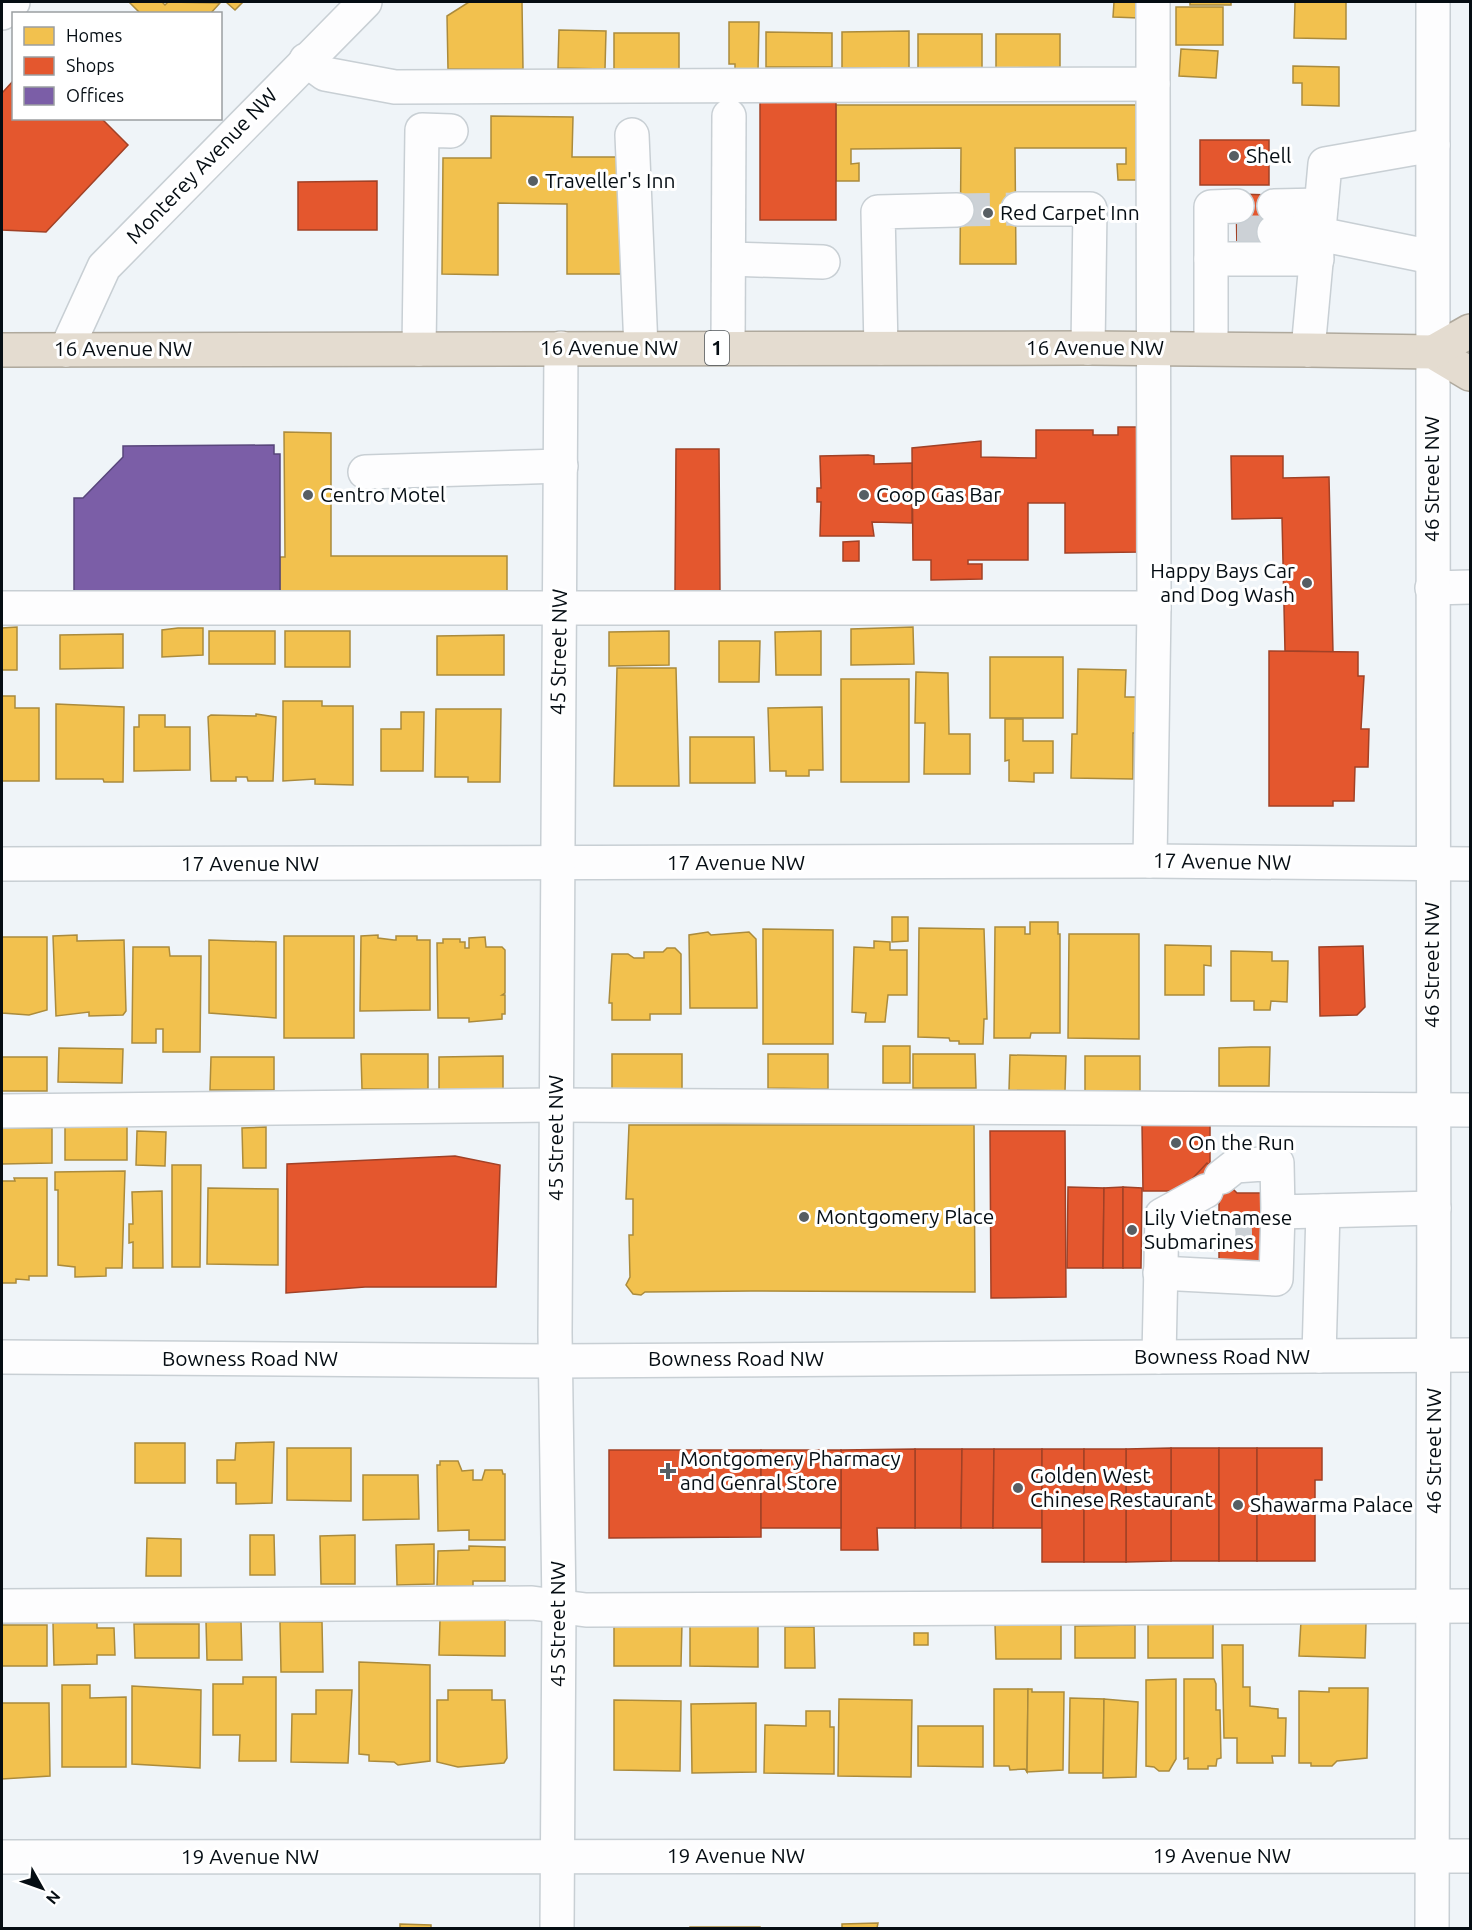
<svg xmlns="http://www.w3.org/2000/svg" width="1472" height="1930" font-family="Ubuntu,sans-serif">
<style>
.homes{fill:#f2c14e;stroke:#ab8b3c;stroke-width:1.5}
.shops{fill:#e4572e;stroke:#a14126;stroke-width:1.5}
.offices{fill:#7b5ea7;stroke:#58467b;stroke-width:1.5}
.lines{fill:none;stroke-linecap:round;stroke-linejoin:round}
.minor-tunnel{stroke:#ccd1d6;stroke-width:33;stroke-dasharray:33 16;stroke-linecap:butt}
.minor-casing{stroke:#c8cfd4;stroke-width:36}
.highway-casing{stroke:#afa99d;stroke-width:36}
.minor{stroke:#fdfdfe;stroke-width:33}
.highway{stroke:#e4dcd0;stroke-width:33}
.poi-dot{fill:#575e63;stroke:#fff;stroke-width:2}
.labels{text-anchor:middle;stroke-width:6;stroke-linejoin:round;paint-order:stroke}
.shield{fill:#fff;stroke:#50565a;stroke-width:1.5}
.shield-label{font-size:20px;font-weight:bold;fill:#050d13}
.poi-label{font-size:21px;fill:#050d13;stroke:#fff;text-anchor:start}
.street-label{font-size:21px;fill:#050d13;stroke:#fff}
</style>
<rect width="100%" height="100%" fill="#eff4f8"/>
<!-- homes -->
<g class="homes">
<polygon points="129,2 162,2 165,5 168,2 220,3 210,14 141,14"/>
<polygon points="226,2 243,2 235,10"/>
<polygon points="469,2 522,2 523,69 448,69 447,16"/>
<polygon points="1114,2 1140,2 1139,18 1113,17"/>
<rect x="1190" y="2" width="41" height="3"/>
<polygon points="1295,2 1346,2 1346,39 1294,38"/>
<rect x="1176" y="7" width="47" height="38"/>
<polygon points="729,22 759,22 758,72 735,72 735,64 729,64"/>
<polygon points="559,30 606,31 605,69 558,68"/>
<polygon points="909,31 909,68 842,68 842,32"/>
<polygon points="766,32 832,33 832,67 766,67"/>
<polygon points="614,33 679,33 679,69 614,70"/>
<rect x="918" y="34" width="64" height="34"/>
<polygon points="996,34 1060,34 1060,67 996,68"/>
<polygon points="1181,49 1218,51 1216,78 1179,76"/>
<polygon points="1293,66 1339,67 1339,106 1302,105 1302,83 1293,83"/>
<polygon points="836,105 1139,105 1139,180 1118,180 1117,164 1126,164 1126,148 1015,148 1016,264 960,264 961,148 851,149 851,164 859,163 859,181 836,181"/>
<polygon points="491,116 573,117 572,157 623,157 622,274 567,274 567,204 498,203 498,275 442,274 443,158 491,158"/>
<polygon points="284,432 331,433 331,556 507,556 507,596 280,597 280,557 285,557"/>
<polygon points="17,627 17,670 2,670 2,628"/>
<polygon points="913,627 914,664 851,665 851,629"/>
<polygon points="178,628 203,628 203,655 162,657 162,630"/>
<rect x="209" y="631" width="66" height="33"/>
<rect x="285" y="631" width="65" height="36"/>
<polygon points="669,631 669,665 609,666 609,632"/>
<polygon points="821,631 821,675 776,675 775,632"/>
<polygon points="123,634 123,668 60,669 60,635"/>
<polygon points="504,635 504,675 437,675 437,636"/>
<polygon points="719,641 760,641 759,682 719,682"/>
<rect x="990" y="657" width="73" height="61"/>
<polygon points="617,668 676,668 679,786 614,786"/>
<polygon points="1078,669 1126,670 1125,697 1140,697 1140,733 1133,733 1133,779 1071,778 1072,734 1077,734"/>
<polygon points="916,672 948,673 949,734 970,734 970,774 924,774 925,723 915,723"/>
<rect x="841" y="679" width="68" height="103"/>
<polygon points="2,696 15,696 15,708 39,708 39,781 2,781"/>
<polygon points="283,701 322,701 322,706 353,706 353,785 315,784 315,779 283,781"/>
<polygon points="56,704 124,707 123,782 104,782 103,779 56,779"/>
<polygon points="822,707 823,770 809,770 809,776 786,776 786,771 770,771 768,708"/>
<polygon points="436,709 501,709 500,782 468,782 468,777 435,777"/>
<polygon points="401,712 424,712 423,771 381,771 381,729 401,729"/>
<polygon points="256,714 276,717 273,781 248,781 247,777 236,777 236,781 211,781 208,717 211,715 256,716"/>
<polygon points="139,715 165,715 165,727 190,727 190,770 134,771 134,727 139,727"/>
<polygon points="1005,719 1023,719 1023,741 1053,741 1053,773 1034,773 1034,782 1009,781 1009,760 1005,761"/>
<polygon points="690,737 754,737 755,783 690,783"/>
<polygon points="892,917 908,917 908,941 892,942"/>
<polygon points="1030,922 1058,922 1058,934 1060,934 1060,1033 1031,1033 1030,1038 994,1038 995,927 1025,927 1025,934 1030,934"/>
<polygon points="919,928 984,929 987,1019 984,1019 983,1044 959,1044 959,1041 950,1041 949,1038 918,1037"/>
<polygon points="763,929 833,930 833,1044 763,1044"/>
<polygon points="708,932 711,935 749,932 756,939 757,1008 690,1008 689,935"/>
<polygon points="1069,934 1139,934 1139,1039 1068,1038"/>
<polygon points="77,935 77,941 124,940 126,1011 123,1015 89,1016 89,1012 56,1016 53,936"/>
<polygon points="378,935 378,938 394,940 396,940 396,936 417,936 417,940 430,940 430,1010 360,1011 361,936"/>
<rect x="284" y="936" width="70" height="102"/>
<polygon points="2,937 47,937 47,1010 29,1015 2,1013"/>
<polygon points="485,937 486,947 502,947 505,950 505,993 502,995 505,995 505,1014 502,1014 502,1019 469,1022 469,1018 438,1018 437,943 443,943 443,939 460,939 460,942 465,942 465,948 469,948 469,938"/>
<polygon points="209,940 276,942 276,1018 209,1013"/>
<polygon points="874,941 890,942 890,950 907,950 907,995 888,995 885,1022 865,1022 866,1013 852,1012 854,947 874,948"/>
<polygon points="1165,945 1211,946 1211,966 1204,965 1204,995 1165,995"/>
<polygon points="133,947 169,947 170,956 201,956 200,1052 163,1052 163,1029 156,1029 156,1043 132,1043"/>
<polygon points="667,948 675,948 681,954 681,1014 650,1014 650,1020 612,1020 612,1003 609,1003 612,954 628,954 634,958 644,958 644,952 663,952"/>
<polygon points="1231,951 1272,952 1272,961 1288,961 1287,1002 1271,1001 1270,1010 1254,1010 1254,1001 1231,1001"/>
<rect x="883" y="1046" width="27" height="37"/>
<polygon points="1251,1047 1270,1047 1269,1086 1219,1086 1219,1048"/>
<polygon points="59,1048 123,1049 122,1083 58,1082"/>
<polygon points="361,1054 428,1054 428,1089 362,1089"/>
<rect x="612" y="1054" width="70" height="38"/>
<polygon points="768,1054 828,1054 828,1089 768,1088"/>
<polygon points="913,1054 975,1054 976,1088 913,1088"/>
<polygon points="1010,1055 1066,1056 1065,1091 1009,1090"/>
<polygon points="503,1056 503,1090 439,1091 439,1057"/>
<rect x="1085" y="1056" width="55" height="35"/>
<rect x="2" y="1057" width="45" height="34"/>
<polygon points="211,1057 274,1057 274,1090 210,1090"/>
<rect x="65" y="1125" width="62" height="35"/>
<polygon points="629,1125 974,1125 975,1292 751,1291 645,1292 641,1295 633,1294 626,1285 630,1277 629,1235 633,1235 633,1199 626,1199"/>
<polygon points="266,1127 266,1168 243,1168 242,1128"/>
<polygon points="2,1128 52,1128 52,1163 2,1164"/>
<polygon points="137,1131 166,1132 165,1166 136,1165"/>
<polygon points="172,1165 201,1165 200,1267 172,1267"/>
<polygon points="125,1171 122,1268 106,1268 106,1276 75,1277 75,1267 58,1265 58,1190 55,1190 55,1172"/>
<polygon points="14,1178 47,1178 47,1276 29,1276 29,1280 16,1279 16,1283 2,1283 2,1181 15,1181"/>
<polygon points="208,1188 278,1189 278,1265 207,1264"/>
<polygon points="162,1191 163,1268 133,1268 133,1242 129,1243 129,1224 133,1224 132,1192"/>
<polygon points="274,1442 272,1503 236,1504 236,1483 217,1483 217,1460 235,1460 236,1443"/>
<rect x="135" y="1443" width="50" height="40"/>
<polygon points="287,1448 351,1448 351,1501 287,1500"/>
<polygon points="440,1461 458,1461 462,1471 473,1470 473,1480 482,1480 485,1470 502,1470 503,1474 505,1474 505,1540 469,1540 469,1530 438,1531 437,1465 440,1465"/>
<polygon points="363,1475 418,1475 419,1519 363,1520"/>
<polygon points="250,1535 274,1535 275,1575 250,1575"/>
<polygon points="355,1535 355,1584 321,1584 320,1536"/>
<polygon points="147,1538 181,1539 181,1576 146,1576"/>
<polygon points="434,1544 434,1584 397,1585 396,1545"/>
<polygon points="469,1546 505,1547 505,1581 473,1581 473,1586 437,1586 438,1551 469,1550"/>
<polygon points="440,1620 505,1620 505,1656 439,1655"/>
<polygon points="1301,1621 1366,1623 1365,1658 1299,1656"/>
<polygon points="206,1622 241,1622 242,1660 207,1660"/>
<polygon points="280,1622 322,1622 323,1672 281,1672"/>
<polygon points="614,1622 682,1623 681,1666 614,1666"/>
<polygon points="1148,1622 1213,1623 1213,1658 1148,1658"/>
<polygon points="53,1623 97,1623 97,1628 114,1628 115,1655 97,1655 97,1664 54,1665"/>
<polygon points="690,1623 758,1623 758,1667 690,1666"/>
<polygon points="134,1624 199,1624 199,1658 135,1658"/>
<polygon points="995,1624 1061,1624 1061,1659 996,1659"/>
<rect x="2" y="1625" width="45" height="41"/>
<polygon points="1135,1625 1135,1658 1075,1658 1075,1626"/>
<polygon points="785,1627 814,1627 815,1668 785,1668"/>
<rect x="914" y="1633" width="14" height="12"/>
<polygon points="1222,1645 1243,1645 1243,1687 1250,1687 1250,1706 1278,1709 1278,1718 1286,1718 1285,1756 1272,1756 1273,1763 1237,1763 1237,1738 1224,1738"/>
<polygon points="359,1662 430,1665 430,1761 398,1765 394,1762 369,1761 369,1755 359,1754"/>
<polygon points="243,1677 276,1677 276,1761 239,1761 240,1735 213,1735 213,1684 243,1684"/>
<polygon points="1176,1679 1176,1759 1169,1771 1159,1771 1154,1767 1146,1766 1146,1680"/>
<polygon points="1184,1679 1214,1679 1216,1684 1216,1710 1220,1710 1221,1758 1217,1759 1216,1766 1208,1766 1208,1769 1188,1769 1188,1758 1184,1759"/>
<polygon points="62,1685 90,1685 90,1698 126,1697 126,1767 62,1767"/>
<polygon points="132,1686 201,1690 200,1768 132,1764"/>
<polygon points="1329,1688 1368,1688 1367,1758 1337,1761 1332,1766 1311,1766 1311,1763 1299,1763 1299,1691 1329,1692"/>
<polygon points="994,1689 1028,1689 1027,1772 1025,1769 1010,1770 1009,1766 994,1766"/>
<polygon points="1028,1689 1032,1689 1032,1692 1064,1692 1063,1770 1027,1772"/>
<polygon points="316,1690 352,1690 348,1763 291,1762 292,1714 316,1714"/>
<polygon points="448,1690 492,1690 492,1700 505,1700 507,1758 504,1763 458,1767 437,1762 437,1700 448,1700"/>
<polygon points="1070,1698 1104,1699 1103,1773 1069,1773"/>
<polygon points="839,1699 912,1700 911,1777 838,1776"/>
<polygon points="1104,1699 1138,1702 1136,1777 1103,1778"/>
<polygon points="614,1700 681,1701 680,1771 614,1770"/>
<polygon points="2,1703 49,1703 50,1776 2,1779"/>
<polygon points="756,1703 756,1772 692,1773 691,1704"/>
<polygon points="806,1711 830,1711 830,1727 834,1727 834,1774 764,1773 765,1725 806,1726"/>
<polygon points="918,1726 983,1726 983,1767 918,1766"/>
<polygon points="878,1923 877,1928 842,1928 842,1924"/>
<polygon points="400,1924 431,1925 431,1928 400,1928"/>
<rect x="690" y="1927" width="70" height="1"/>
</g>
<!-- shops -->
<g class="shops">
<polygon points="14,80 14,118 101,118 128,145 46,232 2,230 2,93"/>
<rect x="760" y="101" width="76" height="119"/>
<rect x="1200" y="140" width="69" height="45"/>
<polygon points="377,181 377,230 298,230 298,182"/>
<polygon points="1236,194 1274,195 1274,250 1237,250"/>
<polygon points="1118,427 1141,427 1140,552 1065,553 1065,503 1028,503 1028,560 968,560 968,564 982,564 982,579 931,580 931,560 913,560 912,448 981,441 981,457 1036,458 1036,430 1093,430 1093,435 1118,435"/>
<polygon points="676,449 719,449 720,593 675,593"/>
<polygon points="868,455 874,456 874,464 912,463 912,523 872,522 874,536 820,536 821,502 817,502 817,488 821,488 820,456"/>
<polygon points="1231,456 1283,456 1283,478 1329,477 1333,652 1285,651 1282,518 1232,519"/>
<polygon points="859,541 859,561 843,561 843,542"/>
<polygon points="1269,651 1358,652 1358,676 1364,676 1361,729 1369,729 1368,767 1355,767 1354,801 1333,801 1333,806 1269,806"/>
<polygon points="1363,946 1365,1007 1357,1015 1320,1016 1319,947"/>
<polygon points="1210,1123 1210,1163 1182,1191 1143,1191 1142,1124"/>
<polygon points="990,1131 1065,1131 1066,1297 991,1298"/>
<polygon points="455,1156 500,1165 496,1287 365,1287 286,1293 287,1164"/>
<polygon points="1207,1163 1237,1193 1265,1193 1265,1267 1219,1267 1219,1203 1193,1178"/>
<polygon points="1068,1187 1104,1188 1103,1268 1067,1268"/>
<polygon points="1123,1187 1123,1268 1103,1268 1104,1188"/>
<polygon points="1123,1187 1142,1188 1141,1268 1123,1268"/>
<rect x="1171" y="1448" width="48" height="113"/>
<polygon points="1171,1448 1171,1561 1126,1562 1126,1449"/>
<rect x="1219" y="1448" width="38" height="113"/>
<polygon points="1257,1448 1322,1448 1322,1480 1315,1480 1315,1561 1257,1561"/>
<polygon points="915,1449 962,1449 961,1528 915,1528"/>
<polygon points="915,1449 915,1528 877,1528 878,1550 841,1550 841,1450"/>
<polygon points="962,1449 994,1449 993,1528 961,1528"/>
<polygon points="994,1449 1042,1449 1042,1528 993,1528"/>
<rect x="1042" y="1449" width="42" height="113"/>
<rect x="1084" y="1449" width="42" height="113"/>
<polygon points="609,1450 761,1450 761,1537 609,1538"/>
<rect x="761" y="1450" width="80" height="78"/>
</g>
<!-- offices -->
<polygon class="offices" points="274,445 274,454 280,454 280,597 74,597 74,498 83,498 123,457 123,446"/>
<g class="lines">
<!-- minor-tunnel -->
<g class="minor-tunnel">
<polyline points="957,210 1018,209"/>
<polyline points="1237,232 1274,232"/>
<polyline points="1219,1233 1265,1232"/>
</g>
<defs>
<g id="minor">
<polyline points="2,13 13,2"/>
<polyline points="306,60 325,74 395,87 1153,84 1153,2"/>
<polyline points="632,135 641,348"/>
<polyline points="1274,206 1321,205"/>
<polyline points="1018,209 1090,209 1088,348"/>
<polyline points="1274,232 1319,234 1432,257"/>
<polyline points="729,259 823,262"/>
<polyline points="1211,259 1317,259"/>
<polyline points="728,348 729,116"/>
<polyline points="881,348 878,212 957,210"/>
<polyline points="1211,348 1211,207 1237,206"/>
<polyline points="419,349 422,130 451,131"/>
<polyline points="66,350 104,267 365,2"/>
<polyline points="1308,350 1325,164 1433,145"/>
<polyline points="365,472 561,466"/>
<polyline points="1432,588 1470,587"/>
<polyline points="2,608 1154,608"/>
<polyline points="1150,861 1154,608 1153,84"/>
<polyline points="2,864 1150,861 1470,864"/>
<polyline points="2,1111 556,1105 1470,1110"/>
<polyline points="1221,1177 1235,1166 1277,1163 1278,1212 1434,1208"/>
<polyline points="1162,1233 1219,1233"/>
<polyline points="1160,1273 1276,1279 1278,1212"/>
<polyline points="1319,1356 1323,1211"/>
<polyline points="2,1357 555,1361 1470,1355"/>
<polyline points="1159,1357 1162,1215 1206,1191"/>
<polyline points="2,1606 532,1603 586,1610 1470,1606"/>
<polyline points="2,1857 1470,1856"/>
<polyline points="557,1928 559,1607 555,1333 561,348"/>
<path d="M1432,1928c4,-642 0,-1284 1,-1926"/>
</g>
<g id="highway">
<polyline points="2,350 1088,348 1308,350 1433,352 1470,374"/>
<polyline points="1433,352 1470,331"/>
</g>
</defs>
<!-- minor casing -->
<use href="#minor" class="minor-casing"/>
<!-- highway casing -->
<use href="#highway" class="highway-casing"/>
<!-- minor -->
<use href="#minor" class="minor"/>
<!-- highway -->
<use href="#highway" class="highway"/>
</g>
<!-- markers -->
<g class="poi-dot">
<circle cx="1234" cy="156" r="6"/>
<circle cx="533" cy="181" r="6"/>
<circle cx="988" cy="213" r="6"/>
<circle cx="308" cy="495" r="6"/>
<circle cx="864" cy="495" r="6"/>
<circle cx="1307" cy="583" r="6"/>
<circle cx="1176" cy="1143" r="6"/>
<circle cx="804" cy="1217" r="6"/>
<circle cx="1132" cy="1230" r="6"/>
<path d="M665 1462h6v6h6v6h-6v6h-6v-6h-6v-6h6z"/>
<circle cx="1018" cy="1488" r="6"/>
<circle cx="1238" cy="1505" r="6"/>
</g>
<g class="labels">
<!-- shield labels -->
<rect class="shield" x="705" y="331" width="24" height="34" rx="4.5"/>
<g class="shield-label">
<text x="717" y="355">1</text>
</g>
<!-- poi labels -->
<g class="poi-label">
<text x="1246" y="163">Shell</text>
<text x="545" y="188">Traveller's Inn</text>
<text x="1000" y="220">Red Carpet Inn</text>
<text x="320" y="502">Centro Motel</text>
<text x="876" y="502">Coop Gas Bar</text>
<text x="1295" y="578" text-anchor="end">Happy Bays Car<tspan x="1295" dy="24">and Dog Wash</tspan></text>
<text x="1188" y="1150">On the Run</text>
<text x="816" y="1224">Montgomery Place</text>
<text x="1144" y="1225">Lily Vietnamese<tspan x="1144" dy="24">Submarines</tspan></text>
<text x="680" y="1466">Montgomery Pharmacy<tspan x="680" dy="24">and Genral Store</tspan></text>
<text x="1030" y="1483">Golden West<tspan x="1030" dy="24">Chinese Restaurant</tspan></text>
<text x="1250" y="1512">Shawarma Palace</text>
</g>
<!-- street labels -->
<g class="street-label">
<text transform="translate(202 166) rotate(-46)" y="7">Monterey Avenue NW</text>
<text x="609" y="355">16 Avenue NW</text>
<text x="1095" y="355">16 Avenue NW</text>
<text x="123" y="356">16 Avenue NW</text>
<text transform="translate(1432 479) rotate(-90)" y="7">46 Street NW</text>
<text transform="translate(559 652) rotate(-89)" y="7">45 Street NW</text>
<text transform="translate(1222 862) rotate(1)" y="7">17 Avenue NW</text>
<text x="736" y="870">17 Avenue NW</text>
<text x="250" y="871">17 Avenue NW</text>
<text transform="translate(1432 965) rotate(-90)" y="7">46 Street NW</text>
<text transform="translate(556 1138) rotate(-90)" y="7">45 Street NW</text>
<text x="1222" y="1364">Bowness Road NW</text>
<text x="250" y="1366">Bowness Road NW</text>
<text x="736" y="1366">Bowness Road NW</text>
<text transform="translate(1434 1451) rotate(-90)" y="7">46 Street NW</text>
<text transform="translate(558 1624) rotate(-90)" y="7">45 Street NW</text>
<text x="736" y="1863">19 Avenue NW</text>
<text x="1222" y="1863">19 Avenue NW</text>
<text x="250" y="1864">19 Avenue NW</text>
</g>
</g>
<!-- border -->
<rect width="1472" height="1930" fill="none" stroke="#050d13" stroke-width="6"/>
<!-- legend -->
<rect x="12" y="12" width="210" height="108" fill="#ffffff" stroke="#9b9ea1" stroke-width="1.5"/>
<rect x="24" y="27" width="30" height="18" fill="#f2c14e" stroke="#9b9ea1" stroke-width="1.5"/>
<text x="66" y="42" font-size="18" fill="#050d13">Homes</text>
<rect x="24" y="57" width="30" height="18" fill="#e4572e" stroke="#9b9ea1" stroke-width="1.5"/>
<text x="66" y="72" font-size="18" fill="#050d13">Shops</text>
<rect x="24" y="87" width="30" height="18" fill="#7b5ea7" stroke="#9b9ea1" stroke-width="1.5"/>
<text x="66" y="102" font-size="18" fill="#050d13">Offices</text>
<!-- north arrow -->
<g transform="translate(42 1888) rotate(130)" stroke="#ffffff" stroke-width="4.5" paint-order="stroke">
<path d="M0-4.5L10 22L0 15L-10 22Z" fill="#050d13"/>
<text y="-9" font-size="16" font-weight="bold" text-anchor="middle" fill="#050d13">N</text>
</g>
</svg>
